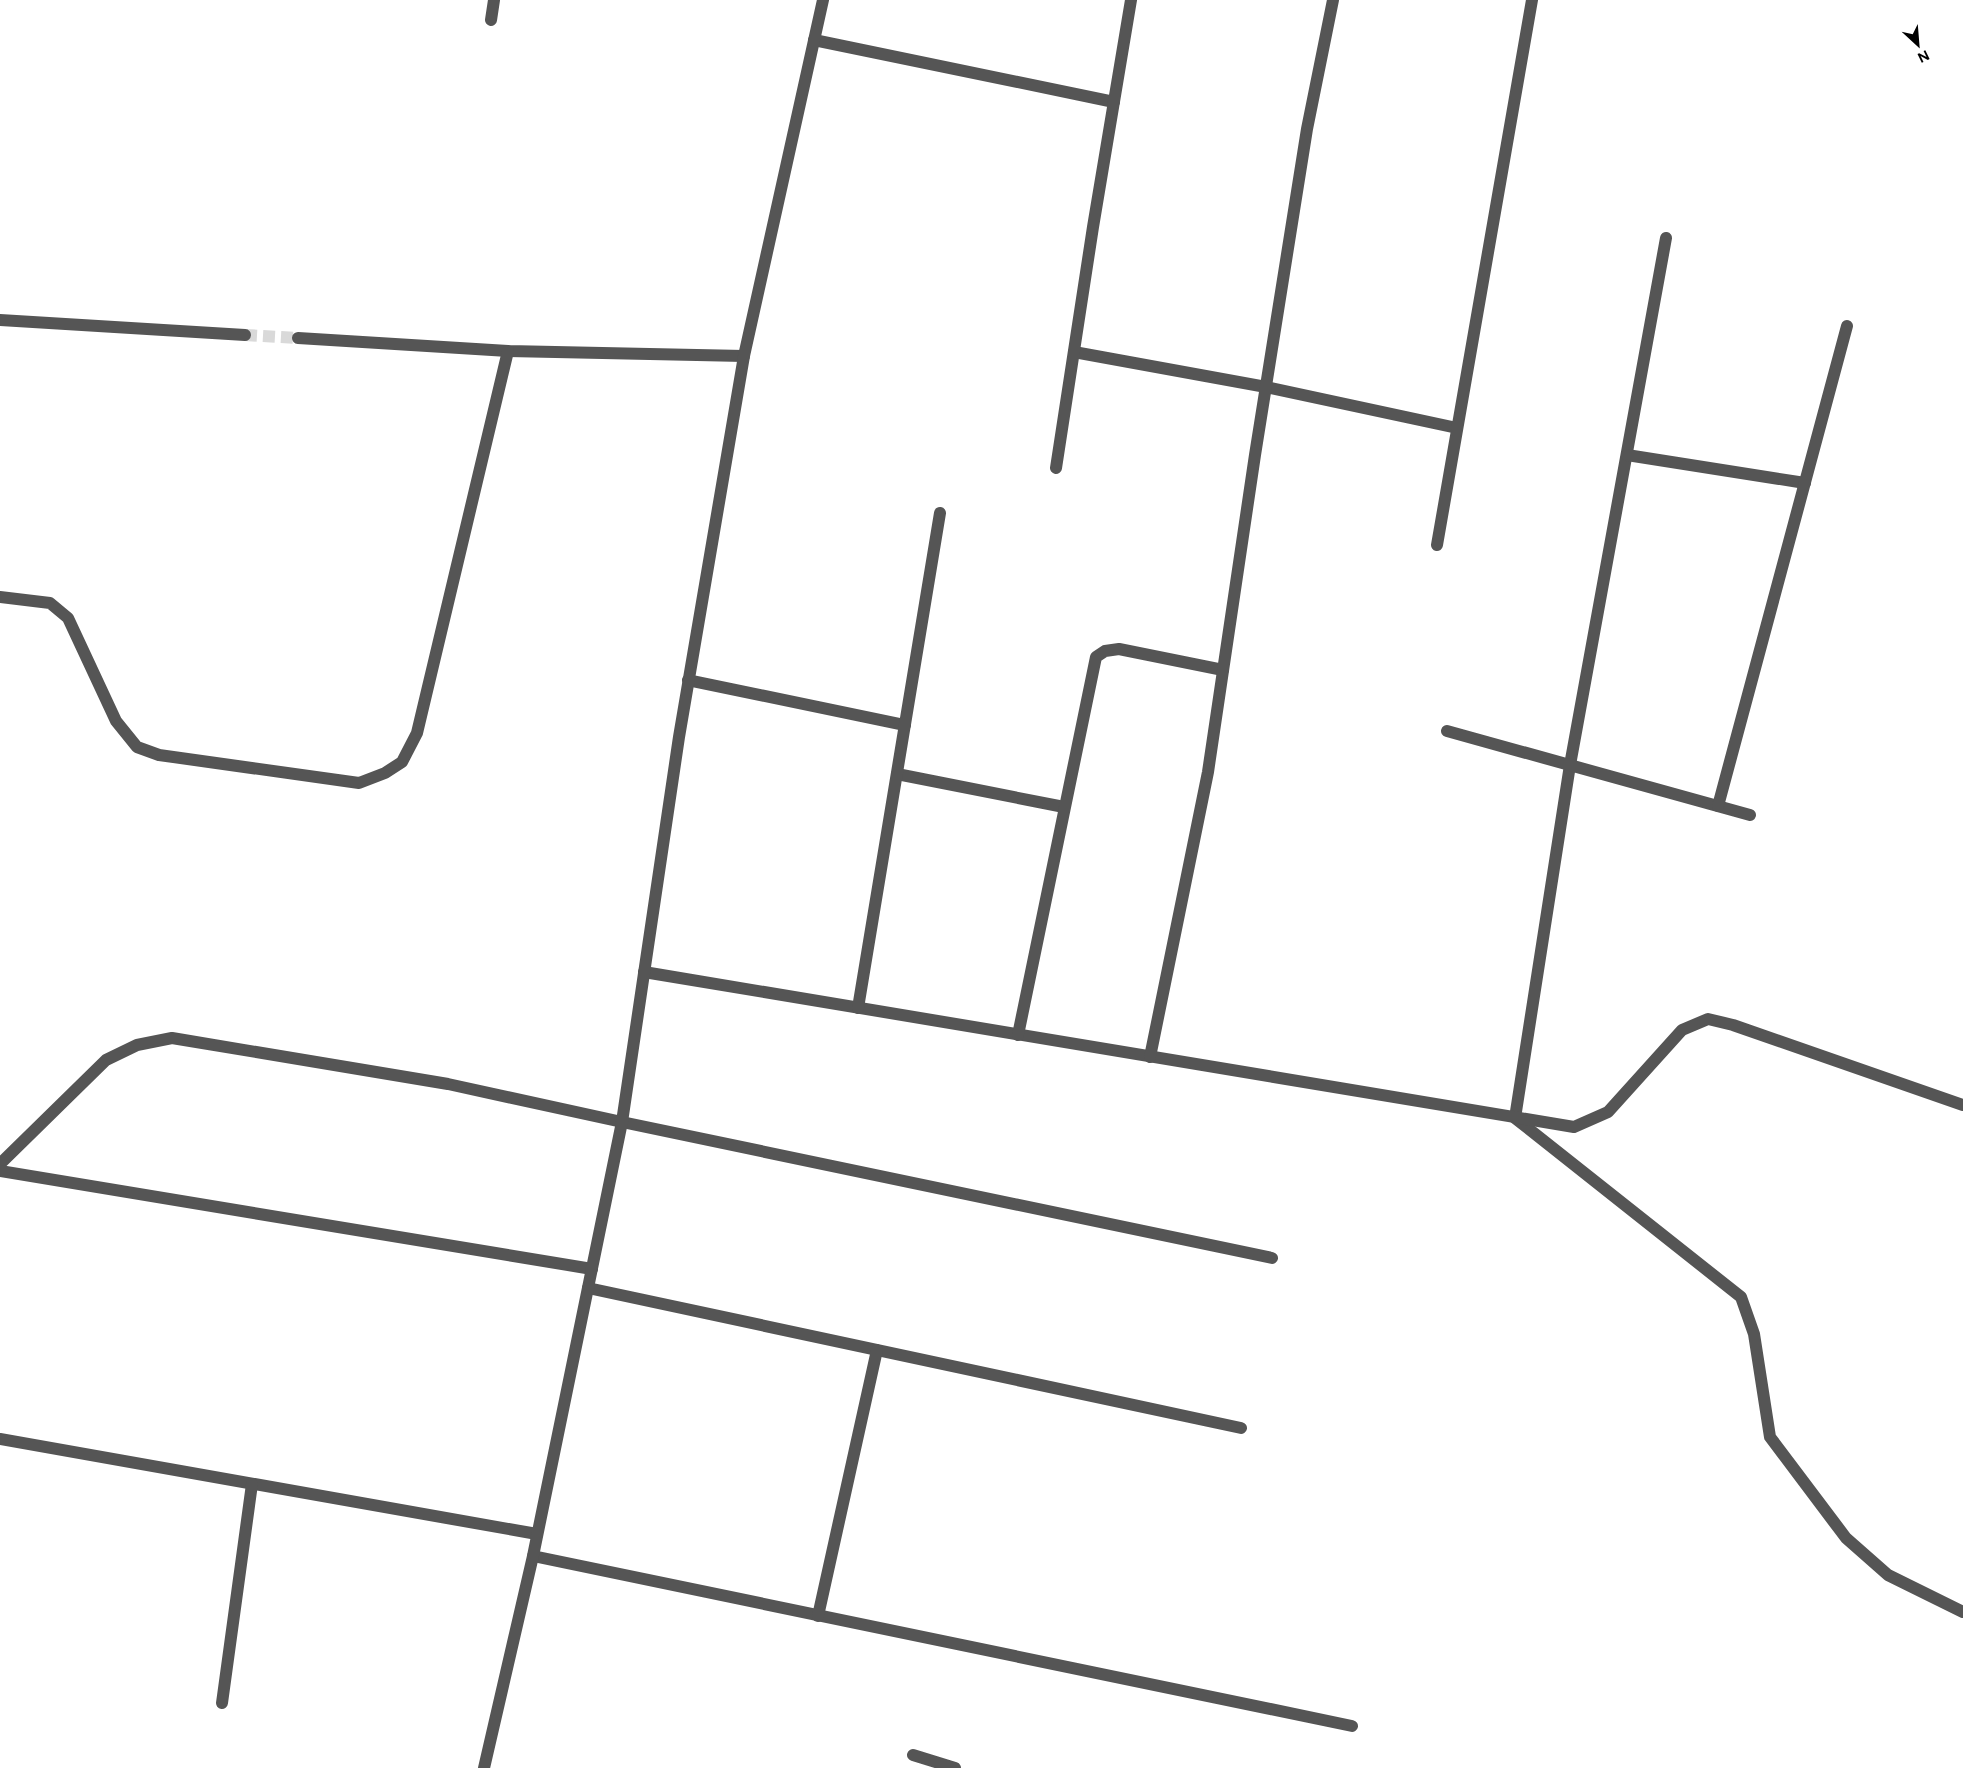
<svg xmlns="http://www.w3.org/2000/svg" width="1963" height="1768" font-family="Figtree,sans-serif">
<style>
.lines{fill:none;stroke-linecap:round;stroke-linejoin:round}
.minor-tunnel{stroke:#d9d9d9;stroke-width:12;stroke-dasharray:12 6;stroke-linecap:butt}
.minor{stroke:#555;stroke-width:12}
</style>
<rect width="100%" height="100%" fill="#fff"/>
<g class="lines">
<!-- minor-tunnel -->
<polyline class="minor-tunnel" points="245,335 298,338"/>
<!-- minor -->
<g class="minor">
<polyline points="491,20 494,0"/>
<polyline points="814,40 1114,102"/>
<polyline points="1666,238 1570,765 1515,1118 1741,1297 1754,1334 1770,1437 1846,1538 1888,1575 1963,1612"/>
<polyline points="0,320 245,335"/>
<polyline points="298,338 508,351 744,356"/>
<polyline points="1074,352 1266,387 1457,428"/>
<polyline points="1627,455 1805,483"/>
<polyline points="1056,468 1093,227 1131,0"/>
<polyline points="1437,545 1532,0"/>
<polyline points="0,597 50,603 68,618 116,721 137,747 159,755 359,783 385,773 402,762 417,733 508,351"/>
<polyline points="688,680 905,725"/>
<polyline points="1447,731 1750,815"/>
<polyline points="897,774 1064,807"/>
<polyline points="1718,806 1847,326"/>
<polyline points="644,972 1574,1127 1608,1112 1682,1030 1708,1019 1733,1025 1963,1105"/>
<polyline points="858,1008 940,513"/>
<polyline points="1018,1035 1096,657 1105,651 1119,649 1223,670"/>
<polyline points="1150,1057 1208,772 1255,455 1307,129 1333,0"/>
<polyline points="0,1164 106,1060 137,1045 172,1038 448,1084 622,1122 1272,1258"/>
<polyline points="0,1171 592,1269"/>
<polyline points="588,1288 1241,1428"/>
<polyline points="0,1439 537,1534"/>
<polyline points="533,1556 1352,1726"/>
<polyline points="818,1616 877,1350"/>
<polyline points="222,1703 252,1484"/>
<polyline points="913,1755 955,1768"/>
<polyline points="484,1768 533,1556 622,1122 679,737 744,356 823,0"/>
</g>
</g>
<!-- north arrow -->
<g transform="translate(1918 45) rotate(154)" stroke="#ffffff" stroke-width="4" paint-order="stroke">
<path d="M0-4L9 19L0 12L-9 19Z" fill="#000000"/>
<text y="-8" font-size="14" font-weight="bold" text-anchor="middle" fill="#000000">N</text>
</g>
</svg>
